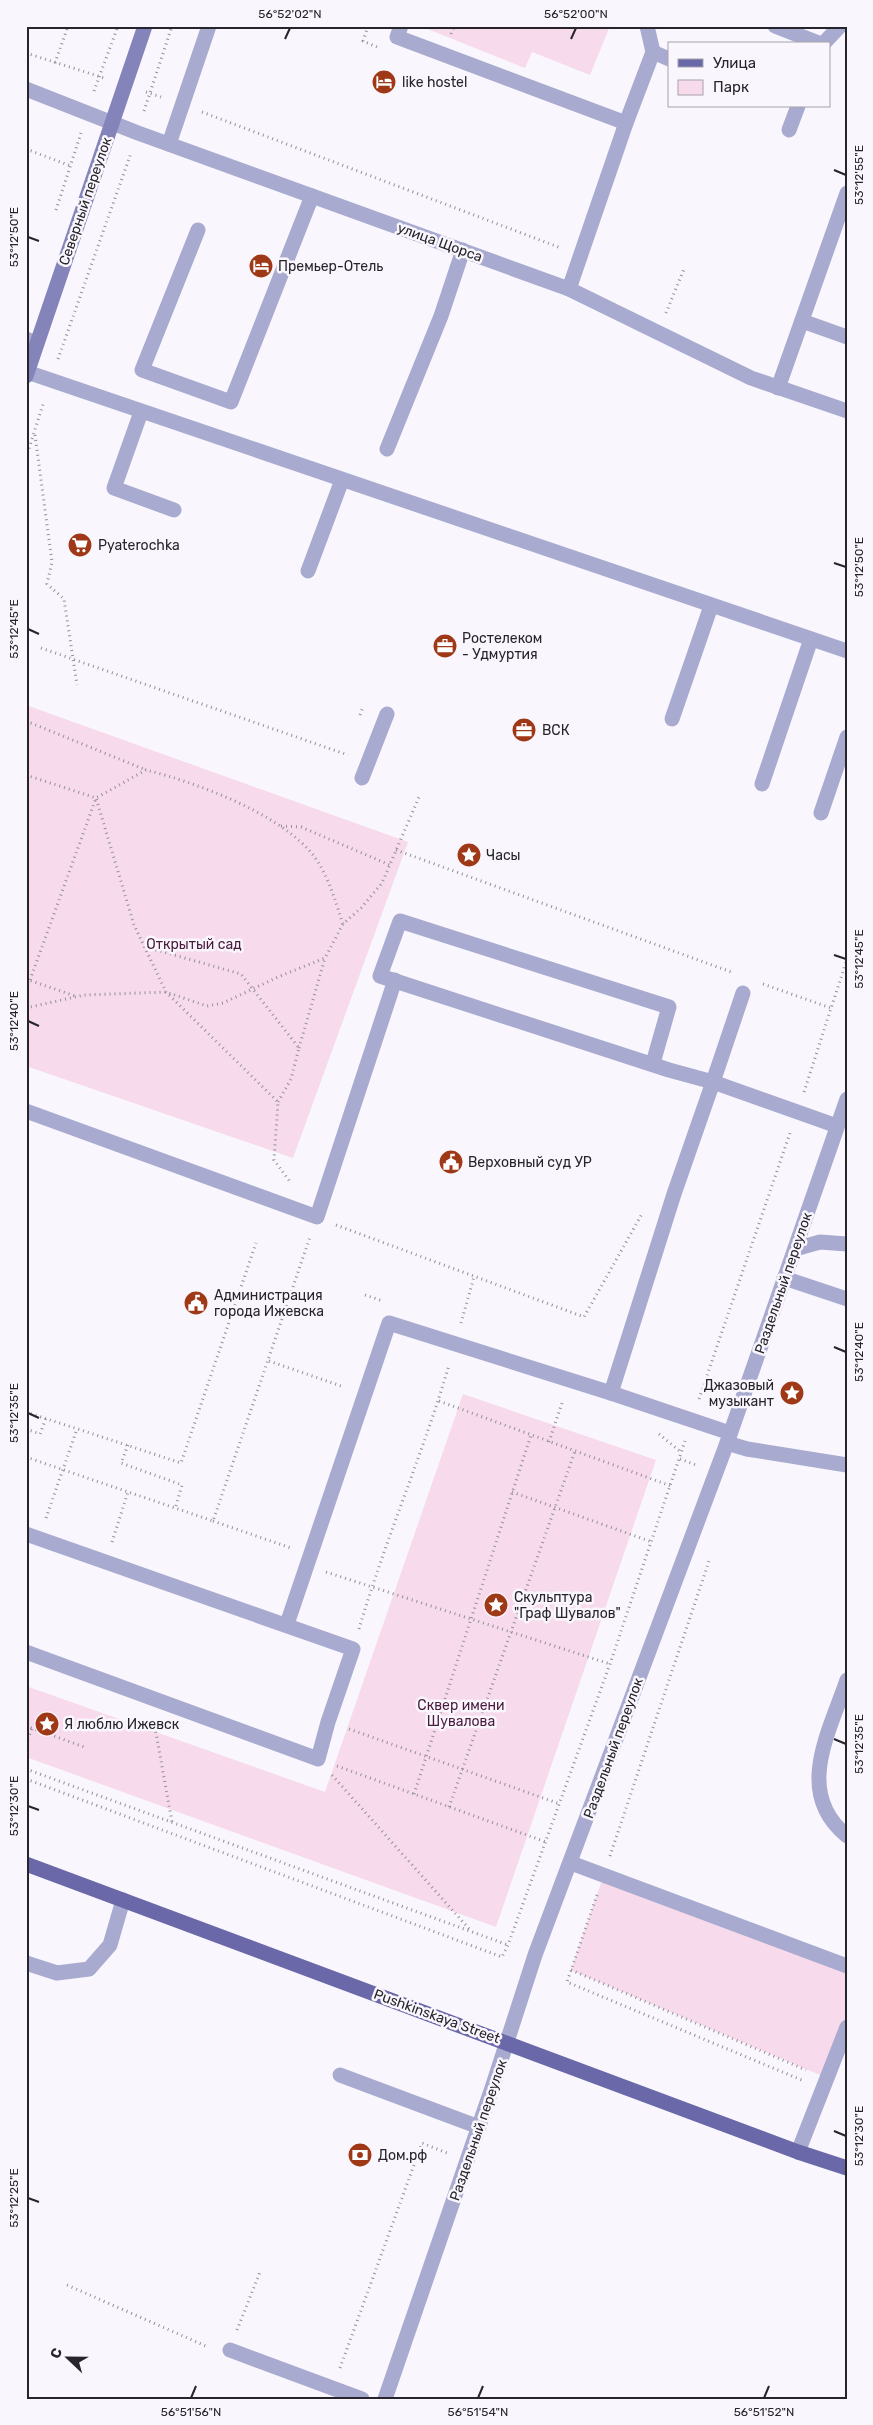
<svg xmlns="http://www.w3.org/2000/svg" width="873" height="2425" font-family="Rubik,sans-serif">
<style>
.green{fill:#f7daec}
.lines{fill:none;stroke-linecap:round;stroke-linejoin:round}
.path{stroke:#939197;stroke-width:3;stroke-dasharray:1 4;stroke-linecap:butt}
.lane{stroke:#a9aacf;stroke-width:15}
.street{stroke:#a9aacf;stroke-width:15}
.secondary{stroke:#8484ba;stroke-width:15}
.primary{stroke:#6a68a9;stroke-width:15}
.ticks{fill:none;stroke:#27252b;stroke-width:2}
.labels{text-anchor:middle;stroke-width:5;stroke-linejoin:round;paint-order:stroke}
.poi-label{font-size:14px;fill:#27252b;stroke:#f9f7fd;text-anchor:start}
.street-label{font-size:14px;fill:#27252b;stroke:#f9f7fd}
.park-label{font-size:14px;fill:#4c1a3d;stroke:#f9f7fd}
.neatline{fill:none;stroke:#27252b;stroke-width:2}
.ticks-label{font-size:12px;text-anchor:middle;fill:#27252b}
</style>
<rect width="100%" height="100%" fill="#f9f7fd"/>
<!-- green -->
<g class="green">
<polygon points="420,26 610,26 590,75 532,52 525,68"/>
<polygon points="26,705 408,842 293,1158 26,1066"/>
<polygon points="463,1394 656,1460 496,1927 26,1757 26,1686 325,1792"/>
<polygon points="604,1874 847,1966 847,2027 827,2078 571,1970"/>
</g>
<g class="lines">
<!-- path -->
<g class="path">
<polyline points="368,26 363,41 377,47"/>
<polyline points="451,34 454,26"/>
<polyline points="26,53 104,78"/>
<polyline points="55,63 68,26"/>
<polyline points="94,91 118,26"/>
<polyline points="146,92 161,97"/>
<polyline points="144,111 172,26"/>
<polyline points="202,112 561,248"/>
<polyline points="26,149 71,166"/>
<polyline points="56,210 81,133"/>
<polyline points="666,313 684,269"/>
<polyline points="58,359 131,153"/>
<polyline points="35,435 52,562 47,584 64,599 77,685"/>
<polyline points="26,458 44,401"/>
<polyline points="41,648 348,755"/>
<polyline points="360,715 363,707"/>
<polyline points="26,721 146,770"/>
<polyline points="26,775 96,798 134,925 166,992 278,1102 274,1160 291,1183"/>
<polyline points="281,826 301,827 390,865"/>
<polyline points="396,850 734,973"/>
<polyline points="146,947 241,974 299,1048 291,1079 278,1102"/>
<polyline points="26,979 75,996"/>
<path d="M30,980l66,-182 50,-28c51,13 124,40 161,78 19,19 28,52 36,76"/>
<polyline points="763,984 831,1008"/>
<polyline points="26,1008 84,995 166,992 207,1006 223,1003 278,977 325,958 343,924 361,908 382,883 419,797"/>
<polyline points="299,1048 325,958"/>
<polyline points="804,1092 847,959"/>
<polyline points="336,1225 584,1317 643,1212"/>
<polyline points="365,1295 383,1301"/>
<polyline points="461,1323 474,1277"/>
<polyline points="269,1361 344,1387"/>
<polyline points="699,1399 790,1133"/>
<polyline points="439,1401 671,1486"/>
<polyline points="26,1412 181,1463 256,1243"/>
<polyline points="26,1429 40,1434 46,1418"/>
<polyline points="659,1434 682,1453"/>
<polyline points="549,1442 563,1400"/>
<polyline points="128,1445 121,1463 182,1485 175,1509"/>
<polyline points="26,1457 213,1521 310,1237"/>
<polyline points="680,1459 696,1465"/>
<polyline points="512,1492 652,1542"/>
<polyline points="46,1518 77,1429"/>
<polyline points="213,1521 291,1548"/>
<polyline points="112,1542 128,1492"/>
<polyline points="326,1572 610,1664"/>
<path d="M359,1629c26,-89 64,-175 90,-264"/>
<polyline points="154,1722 172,1822"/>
<polyline points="26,1726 87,1748"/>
<polyline points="349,1729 560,1804"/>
<polyline points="26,1744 32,1728"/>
<polyline points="337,1766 546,1842"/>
<polyline points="26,1769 508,1945"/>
<polyline points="332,1775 471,1931"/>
<polyline points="26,1779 502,1957 508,1945 610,1664 685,1441"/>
<polyline points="414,1794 531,1435"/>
<polyline points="449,1807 575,1451"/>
<polyline points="610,1856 709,1561"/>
<polyline points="597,1895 567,1982 804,2081"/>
<polyline points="571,1970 806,2070"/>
<polyline points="67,2285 208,2347"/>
<polyline points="237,2330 260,2272"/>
<polyline points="340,2368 422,2143 447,2153"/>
</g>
<!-- lane -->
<g class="lane">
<polyline points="401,26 397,37 626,123 653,52 647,26"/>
<polyline points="775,26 821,44"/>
<polyline points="823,44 840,26"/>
<polyline points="653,52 669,59"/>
<polyline points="789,130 798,106"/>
<polyline points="169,144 209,26"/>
<polyline points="198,230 142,370 231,402 312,196"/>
<polyline points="569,289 626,123"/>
<polyline points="802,321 847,337"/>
<polyline points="26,339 37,343"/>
<polyline points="27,372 847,651"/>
<polyline points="778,388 847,193"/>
<polyline points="141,412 114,488 174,510"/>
<polyline points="387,449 441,316 463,250"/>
<polyline points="308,571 342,480"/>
<polyline points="672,719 711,606"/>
<polyline points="362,778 387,714"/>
<polyline points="762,784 811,639"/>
<polyline points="821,813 847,737"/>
<polyline points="653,1063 669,1007 400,921 380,976 669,1070 713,1082 743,993"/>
<polyline points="26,1111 317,1217 395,980"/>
<polyline points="795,1249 820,1242 847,1244"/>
<polyline points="784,1278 847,1299"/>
<polyline points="611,1393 674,1194 713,1082 837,1126"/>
<polyline points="727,1443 747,1449 847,1465"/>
<polyline points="26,1534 353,1649 328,1722 318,1759 26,1652"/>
<polyline points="287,1624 389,1323 611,1393 730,1433"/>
<path d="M847,1680c-18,53 -53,113 0,156"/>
<polyline points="571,1863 847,1966"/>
<polyline points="26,1963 57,1973 89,1969 110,1945 123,1900"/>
<polyline points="340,2075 479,2127"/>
<polyline points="798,2152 847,2027"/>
<polyline points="230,2350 362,2399"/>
</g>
<!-- street -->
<g class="street">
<polyline points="26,89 138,133 569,289 751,378 847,411"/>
<polyline points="385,2399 493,2085 535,1955 727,1443 847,1099"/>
</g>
<!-- secondary -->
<polyline class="secondary" points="26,376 145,26"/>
<!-- primary -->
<polyline class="primary" points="26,1864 798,2152 847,2168"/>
</g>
<!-- ticks -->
<path class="ticks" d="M285,39l5,-11M571,39l5,-11M834,170l12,5M28,237l11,4M834,563l12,4M28,629l11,5M834,955l12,4M28,1021l11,5M834,1347l12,5M28,1413l11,5M834,1739l12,5M28,1806l11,4M834,2131l12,5M28,2198l11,4M191,2398l5,-12M478,2398l5,-12M764,2398l5,-12"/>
<!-- icons -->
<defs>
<symbol id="hotel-disc" viewBox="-11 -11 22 22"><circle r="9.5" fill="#9f3817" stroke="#f9f7fd"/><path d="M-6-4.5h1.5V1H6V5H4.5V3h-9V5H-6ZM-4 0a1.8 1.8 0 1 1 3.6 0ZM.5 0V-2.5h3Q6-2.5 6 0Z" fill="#fff"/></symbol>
<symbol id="supermarket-disc" viewBox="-11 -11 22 22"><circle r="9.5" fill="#9f3817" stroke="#f9f7fd"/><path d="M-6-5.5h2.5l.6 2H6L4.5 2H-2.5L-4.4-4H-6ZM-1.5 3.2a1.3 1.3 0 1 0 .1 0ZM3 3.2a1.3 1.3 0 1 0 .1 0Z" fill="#fff"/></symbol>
<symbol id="office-disc" viewBox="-11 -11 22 22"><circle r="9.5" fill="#9f3817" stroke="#f9f7fd"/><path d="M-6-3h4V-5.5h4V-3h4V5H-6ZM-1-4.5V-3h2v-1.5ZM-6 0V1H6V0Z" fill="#fff"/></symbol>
<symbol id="sight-disc" viewBox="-11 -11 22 22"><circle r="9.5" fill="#9f3817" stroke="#f9f7fd"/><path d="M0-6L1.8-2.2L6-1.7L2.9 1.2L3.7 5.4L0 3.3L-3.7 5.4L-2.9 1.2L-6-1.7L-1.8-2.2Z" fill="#fff"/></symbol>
<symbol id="civic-disc" viewBox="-11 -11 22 22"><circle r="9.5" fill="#9f3817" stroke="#f9f7fd"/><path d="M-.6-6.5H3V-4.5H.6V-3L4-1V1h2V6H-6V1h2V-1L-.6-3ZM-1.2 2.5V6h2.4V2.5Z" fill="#fff"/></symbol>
<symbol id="bank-disc" viewBox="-11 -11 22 22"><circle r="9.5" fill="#9f3817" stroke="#f9f7fd"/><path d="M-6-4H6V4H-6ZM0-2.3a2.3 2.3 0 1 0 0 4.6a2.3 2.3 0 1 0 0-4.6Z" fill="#fff"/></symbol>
</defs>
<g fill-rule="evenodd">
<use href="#hotel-disc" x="370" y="68" width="28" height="28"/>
<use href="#hotel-disc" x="247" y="252" width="28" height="28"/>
<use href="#supermarket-disc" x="66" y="531" width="28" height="28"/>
<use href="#office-disc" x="431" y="632" width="28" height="28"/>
<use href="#office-disc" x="510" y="716" width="28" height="28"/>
<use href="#sight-disc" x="455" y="841" width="28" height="28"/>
<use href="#civic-disc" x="437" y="1148" width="28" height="28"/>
<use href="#civic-disc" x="182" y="1289" width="28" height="28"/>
<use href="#sight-disc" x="778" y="1379" width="28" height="28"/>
<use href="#sight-disc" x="482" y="1591" width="28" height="28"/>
<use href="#sight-disc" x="33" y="1710" width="28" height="28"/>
<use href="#bank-disc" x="346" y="2141" width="28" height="28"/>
</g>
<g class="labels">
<!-- poi labels -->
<g class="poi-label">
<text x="402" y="87">like hostel</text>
<text x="278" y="271">Премьер-Отель</text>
<text x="98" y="550">Pyaterochka</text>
<text x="462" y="643">Ростелеком<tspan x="462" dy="16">- Удмуртия</tspan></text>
<text x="542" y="735">ВСК</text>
<text x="486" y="860">Часы</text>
<text x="468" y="1167">Верховный суд УР</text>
<text x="214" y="1300">Администрация<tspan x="214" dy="16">города Ижевска</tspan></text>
<text x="774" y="1390" text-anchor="end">Джазовый<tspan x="774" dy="16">музыкант</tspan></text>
<text x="514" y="1602">Скульптура<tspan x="514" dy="16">"Граф Шувалов"</tspan></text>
<text x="64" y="1729">Я люблю Ижевск</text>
<text x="378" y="2160">Дом.рф</text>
</g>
<!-- street labels -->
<g class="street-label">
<text transform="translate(85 201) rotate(-71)" y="5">Северный переулок</text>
<text transform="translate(440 242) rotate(20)" y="5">улица Щорса</text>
<text transform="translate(783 1283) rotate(-71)" y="5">Раздельный переулок</text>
<text transform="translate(613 1748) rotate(-70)" y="5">Раздельный переулок</text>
<text transform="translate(437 2016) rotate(20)" y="5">Pushkinskaya Street</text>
<text transform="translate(478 2130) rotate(-71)" y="5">Раздельный переулок</text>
</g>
<!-- park labels -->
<g class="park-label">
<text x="194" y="949">Открытый сад</text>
<text x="461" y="1710">Сквер имени<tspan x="461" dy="16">Шувалова</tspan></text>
</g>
</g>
<!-- border -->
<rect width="873" height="2425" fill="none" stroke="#f9f7fd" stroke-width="55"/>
<!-- legend -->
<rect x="668" y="42" width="162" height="65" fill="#f9f7fd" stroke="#a5a3a9"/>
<rect x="678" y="59" width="25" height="8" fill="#6a68a9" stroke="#a5a3a9"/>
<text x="713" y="68" font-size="15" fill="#27252b">Улица</text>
<rect x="678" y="80" width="25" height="15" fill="#f7daec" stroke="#a5a3a9"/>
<text x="713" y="92" font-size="15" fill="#27252b">Парк</text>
<!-- north arrow -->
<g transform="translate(68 2358) rotate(292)" stroke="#f9f7fd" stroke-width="4" paint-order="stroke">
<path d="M0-4L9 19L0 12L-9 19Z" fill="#27252b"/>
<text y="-8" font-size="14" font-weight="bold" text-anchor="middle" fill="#27252b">С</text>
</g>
<rect x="28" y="28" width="818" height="2370" class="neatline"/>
<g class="ticks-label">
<text x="290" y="18">56°52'02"N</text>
<text x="576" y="18">56°52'00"N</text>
<text transform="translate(859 175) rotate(-90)" y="4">53°12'55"E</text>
<text transform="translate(14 237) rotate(-90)" y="4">53°12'50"E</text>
<text transform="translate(859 567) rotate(-90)" y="4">53°12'50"E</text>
<text transform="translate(14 629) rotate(-90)" y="4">53°12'45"E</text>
<text transform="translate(859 959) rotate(-90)" y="4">53°12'45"E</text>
<text transform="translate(14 1021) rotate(-90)" y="4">53°12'40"E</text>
<text transform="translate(859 1352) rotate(-90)" y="4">53°12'40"E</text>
<text transform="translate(14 1413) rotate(-90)" y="4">53°12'35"E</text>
<text transform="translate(859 1744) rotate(-90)" y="4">53°12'35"E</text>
<text transform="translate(14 1806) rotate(-90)" y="4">53°12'30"E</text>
<text transform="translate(859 2136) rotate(-90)" y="4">53°12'30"E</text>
<text transform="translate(14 2198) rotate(-90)" y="4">53°12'25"E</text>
<text x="191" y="2416">56°51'56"N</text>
<text x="478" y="2416">56°51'54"N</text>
<text x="764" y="2416">56°51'52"N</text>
</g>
</svg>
